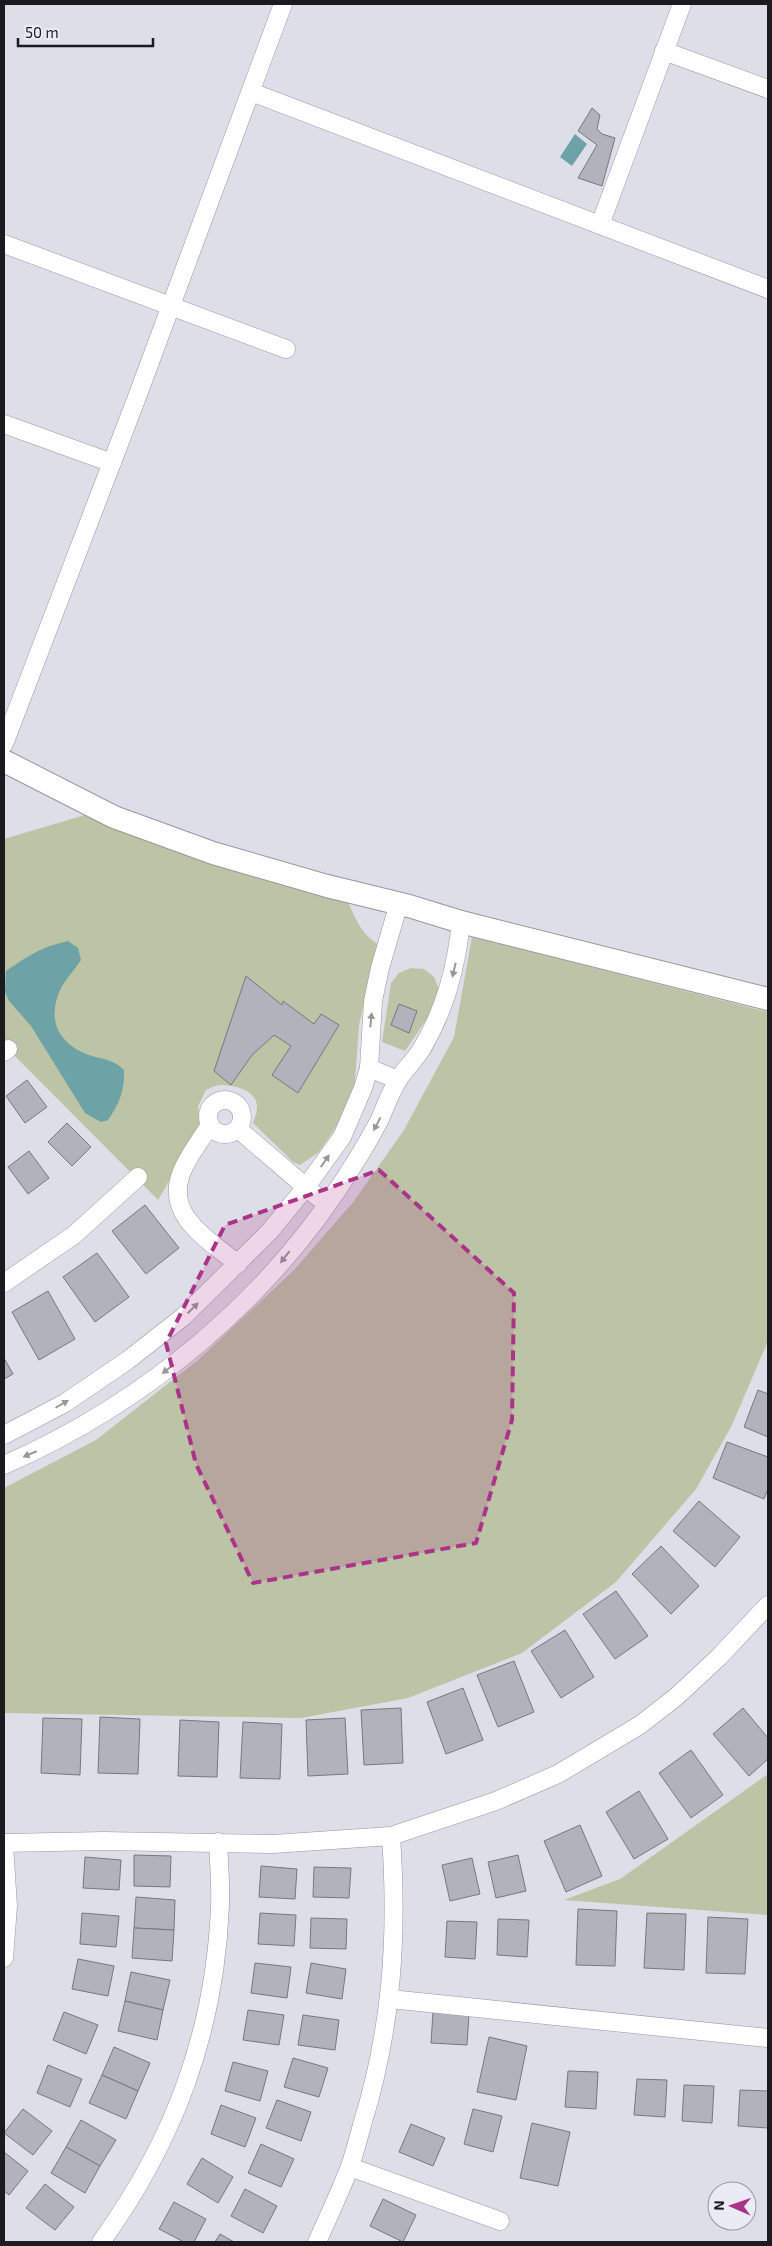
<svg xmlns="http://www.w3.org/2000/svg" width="772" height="2246" font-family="'Exo 2',sans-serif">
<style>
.green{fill:#bbc4a4}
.water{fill:#6da2a6}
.building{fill:#b2b2bc;stroke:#777781}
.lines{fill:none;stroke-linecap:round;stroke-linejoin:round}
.minor-casing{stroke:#9797a1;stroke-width:19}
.tertiary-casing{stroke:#9797a1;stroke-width:24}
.minor{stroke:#fff;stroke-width:18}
.tertiary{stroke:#fff;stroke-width:22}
.oneway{fill:#98989a}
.marked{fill:#ac3488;fill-opacity:0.2;stroke:#ac3488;stroke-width:4;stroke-dasharray:10 6;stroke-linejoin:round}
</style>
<rect width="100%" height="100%" fill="#dedee8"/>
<!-- green -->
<g class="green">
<path d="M95,812l251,86c10,21 14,35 34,48l-7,17 -14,62 -5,68 -12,25 -23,34 -19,13 -7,-3 -40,-39c1,-4 4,-10 4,-15 1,-18 -23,-23 -36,-23 -5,0 -11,3 -15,5l-8,16 2,22 -42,72 -154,-155v-206z"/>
<polygon points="472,937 768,1012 768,1341 732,1425 696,1489 616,1582 522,1653 408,1698 301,1718 4,1713 4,1488 96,1440 198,1360 294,1270 354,1201 404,1130 454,1037"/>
<polygon points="411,968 424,969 434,977 439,989 438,1002 405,1051 382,1042 391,983 399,973"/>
<polygon points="768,1774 768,1915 564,1900 620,1879"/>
</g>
<!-- water -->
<g class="water">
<polygon points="575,134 587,144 572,166 560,157"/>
<path d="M68,941l10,7 3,12c-6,9 -15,19 -20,28 -15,31 -3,56 28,67 13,4 26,5 35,15 1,19 -5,35 -16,50l-7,2 -16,-9 -54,-87 -22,-25 -4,-9 1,-21c22,-15 35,-24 62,-30z"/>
</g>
<!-- building -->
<g class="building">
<polygon points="592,108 600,115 597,129 602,134 615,138 602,186 578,178 597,145 578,131"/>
<polygon points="246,976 282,1005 283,1001 314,1024 321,1014 339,1025 298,1093 272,1075 291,1046 274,1035 252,1055 231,1085 214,1071"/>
<polygon points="399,1004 417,1011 409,1033 391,1025"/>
<polygon points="27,1080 47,1107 25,1123 6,1096"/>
<polygon points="67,1123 91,1147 72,1166 48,1142"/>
<polygon points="29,1151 49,1178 28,1194 8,1167"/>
<polygon points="145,1205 179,1248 146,1274 112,1231"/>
<polygon points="97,1253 129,1297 95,1322 63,1277"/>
<polygon points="48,1291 75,1339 39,1360 12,1312"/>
<polygon points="4,1358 13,1374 4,1379"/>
<polygon points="758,1390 768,1394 768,1437 744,1427"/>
<polygon points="727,1442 768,1457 768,1489 764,1499 713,1478"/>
<polygon points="699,1501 740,1537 715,1567 673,1531"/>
<polygon points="661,1546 699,1586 671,1614 632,1574"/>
<polygon points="616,1591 648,1636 615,1659 583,1614"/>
<polygon points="565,1630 594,1677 561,1698 531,1651"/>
<polygon points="514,1661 534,1712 498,1727 477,1675"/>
<polygon points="463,1688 483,1740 446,1754 427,1702"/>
<polygon points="401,1708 403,1763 364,1765 361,1710"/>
<polygon points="743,1708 768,1738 768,1759 749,1776 713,1734"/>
<polygon points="100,1717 140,1719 138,1774 98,1773"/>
<polygon points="43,1718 82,1719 80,1775 41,1773"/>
<polygon points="345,1718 348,1774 308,1776 306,1720"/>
<polygon points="180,1720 219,1722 217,1777 178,1776"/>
<polygon points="243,1722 282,1724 280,1779 240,1778"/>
<polygon points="691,1750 723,1795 691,1818 659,1773"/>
<polygon points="639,1791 668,1839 634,1859 606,1812"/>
<polygon points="580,1825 602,1876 566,1892 544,1841"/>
<polygon points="134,1855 171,1856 170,1887 134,1886"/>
<polygon points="518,1855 526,1891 496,1898 488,1862"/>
<polygon points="85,1857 121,1860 119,1890 83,1888"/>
<polygon points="472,1858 480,1894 450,1901 442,1865"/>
<polygon points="261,1866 297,1869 295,1899 259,1897"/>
<polygon points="314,1867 351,1868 349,1898 313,1897"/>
<polygon points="136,1897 175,1900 174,1930 134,1928"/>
<polygon points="578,1909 617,1911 615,1966 576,1965"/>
<polygon points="82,1913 119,1916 116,1947 80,1944"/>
<polygon points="260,1913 296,1915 294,1946 258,1944"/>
<polygon points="647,1913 686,1914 684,1970 644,1968"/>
<polygon points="708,1917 748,1919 745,1974 706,1973"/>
<polygon points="311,1918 347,1919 346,1949 310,1948"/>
<polygon points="498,1919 529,1920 527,1957 497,1955"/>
<polygon points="447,1921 477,1922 475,1959 445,1957"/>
<polygon points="134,1928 174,1930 172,1961 132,1958"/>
<polygon points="78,1959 114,1966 108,1996 72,1989"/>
<polygon points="255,1963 291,1967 287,1998 251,1993"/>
<polygon points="311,1963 346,1969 342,1999 306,1993"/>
<polygon points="131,1972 170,1980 163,2010 125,2001"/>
<polygon points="125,2001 163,2010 157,2040 118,2031"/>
<polygon points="248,2010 284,2015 279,2045 243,2040"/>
<polygon points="64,2012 98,2025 86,2054 53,2040"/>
<polygon points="433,2012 469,2015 467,2045 431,2043"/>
<polygon points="303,2015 339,2020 335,2050 298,2045"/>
<polygon points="489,2037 527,2046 516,2100 477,2092"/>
<polygon points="114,2047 150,2063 138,2091 102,2075"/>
<polygon points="293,2058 328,2068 319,2097 284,2087"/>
<polygon points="233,2062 268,2071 260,2101 225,2091"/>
<polygon points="48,2065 82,2079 70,2107 37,2093"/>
<polygon points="568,2071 598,2072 596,2109 565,2107"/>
<polygon points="102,2075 138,2091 126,2119 89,2103"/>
<polygon points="637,2079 667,2080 665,2117 634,2115"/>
<polygon points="684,2085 714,2086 712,2123 682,2121"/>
<polygon points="740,2090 768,2091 768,2128 738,2126"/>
<polygon points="277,2100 311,2112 301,2141 266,2128"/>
<polygon points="221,2105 256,2118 245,2147 211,2134"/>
<polygon points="23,2109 52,2131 33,2155 4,2133"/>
<polygon points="473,2109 502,2116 493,2152 464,2144"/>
<polygon points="81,2120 116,2140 100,2166 66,2147"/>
<polygon points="532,2123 570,2132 558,2186 520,2178"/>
<polygon points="411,2124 445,2138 433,2166 399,2152"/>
<polygon points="261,2144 294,2159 281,2187 248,2173"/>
<polygon points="66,2147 100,2166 85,2193 51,2173"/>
<polygon points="4,2152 28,2171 9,2195 4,2191"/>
<polygon points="202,2158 233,2177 218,2203 187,2184"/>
<polygon points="45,2184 74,2207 55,2230 26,2208"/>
<polygon points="245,2189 277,2206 263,2233 231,2216"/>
<polygon points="383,2199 416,2215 403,2242 370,2226"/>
<polygon points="174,2202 206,2219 194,2242 184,2242 159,2229"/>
<polygon points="220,2234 234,2242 215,2242"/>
</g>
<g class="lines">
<defs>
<g id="minor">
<polyline points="664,51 768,89"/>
<polyline points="251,92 768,289"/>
<polyline points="600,225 682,4"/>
<polyline points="4,244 286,349"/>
<polyline points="4,424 112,463"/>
<polyline points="4,744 137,397 283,4"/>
<polyline points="4,1052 8,1049"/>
<polyline points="369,1068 398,1080"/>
<circle cx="225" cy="1117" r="17"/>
<path d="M210,1125c-9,15 -23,32 -29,49 -16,42 29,67 57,90"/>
<polyline points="238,1129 327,1205"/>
<polyline points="4,1283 74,1235 138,1177"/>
<polyline points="4,1435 65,1403 128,1360 183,1317 270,1231 306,1187 342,1137 363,1088 369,1068 373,1001 380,968 399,903"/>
<path d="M4,1465c142,-62 269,-168 350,-301 9,-14 17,-28 25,-43 6,-13 11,-28 19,-41 6,-10 16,-19 23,-30 24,-40 35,-81 40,-128"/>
<polyline points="4,1843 104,1841 273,1844 391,1836 496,1801 558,1774 640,1725 676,1697 719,1657 768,1605"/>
<polyline points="4,1845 8,1906 4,1958"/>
<polyline points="390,1999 768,2038"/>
<polyline points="350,2167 500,2221"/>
<path d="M101,2242c73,-101 114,-210 119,-336 1,-21 -1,-43 -2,-64"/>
<path d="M317,2242c11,-24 22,-48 32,-73 5,-14 9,-29 13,-44 30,-97 36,-188 29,-289"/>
</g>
<polyline id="tertiary" points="4,761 114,817 213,853 327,886 409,906 461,922 768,999"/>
</defs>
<!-- minor casing -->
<use href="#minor" class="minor-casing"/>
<!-- tertiary casing -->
<use href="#tertiary" class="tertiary-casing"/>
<!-- minor -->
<use href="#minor" class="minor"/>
<!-- tertiary -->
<use href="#tertiary" class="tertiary"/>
</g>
<!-- one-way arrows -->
<defs><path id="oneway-solid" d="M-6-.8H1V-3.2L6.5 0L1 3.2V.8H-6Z" transform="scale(1.25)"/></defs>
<g class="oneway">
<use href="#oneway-solid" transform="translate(454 970) rotate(103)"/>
<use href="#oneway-solid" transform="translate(371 1020) rotate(-84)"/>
<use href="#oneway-solid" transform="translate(377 1124) rotate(118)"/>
<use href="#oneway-solid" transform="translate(325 1161) rotate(-55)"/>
<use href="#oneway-solid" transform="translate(285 1257) rotate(128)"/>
<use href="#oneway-solid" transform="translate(193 1308) rotate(-44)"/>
<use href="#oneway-solid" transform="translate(168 1369) rotate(142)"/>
<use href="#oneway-solid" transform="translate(62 1404) rotate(-30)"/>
<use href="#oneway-solid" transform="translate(30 1454) rotate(157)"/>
</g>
<!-- marked area -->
<path class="marked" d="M379,1170l135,123 -2,127 -36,123 -223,40 -57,-119 -30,-121 59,-118z"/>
<!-- border -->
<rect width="772" height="2246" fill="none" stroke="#1b1b1f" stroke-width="10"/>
<!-- north arrow -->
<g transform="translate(732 2206) rotate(272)"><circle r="24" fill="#ebebf6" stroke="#9898a0"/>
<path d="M0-4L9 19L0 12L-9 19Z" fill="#ac3488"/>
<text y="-8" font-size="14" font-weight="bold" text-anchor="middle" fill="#1b1b1f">N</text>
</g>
<!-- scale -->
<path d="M18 38v8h135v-8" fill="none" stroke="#1b1b1f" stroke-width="2.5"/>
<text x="25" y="38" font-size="15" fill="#1b1b1f" stroke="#ebebf6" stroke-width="4" paint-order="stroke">50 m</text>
</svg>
